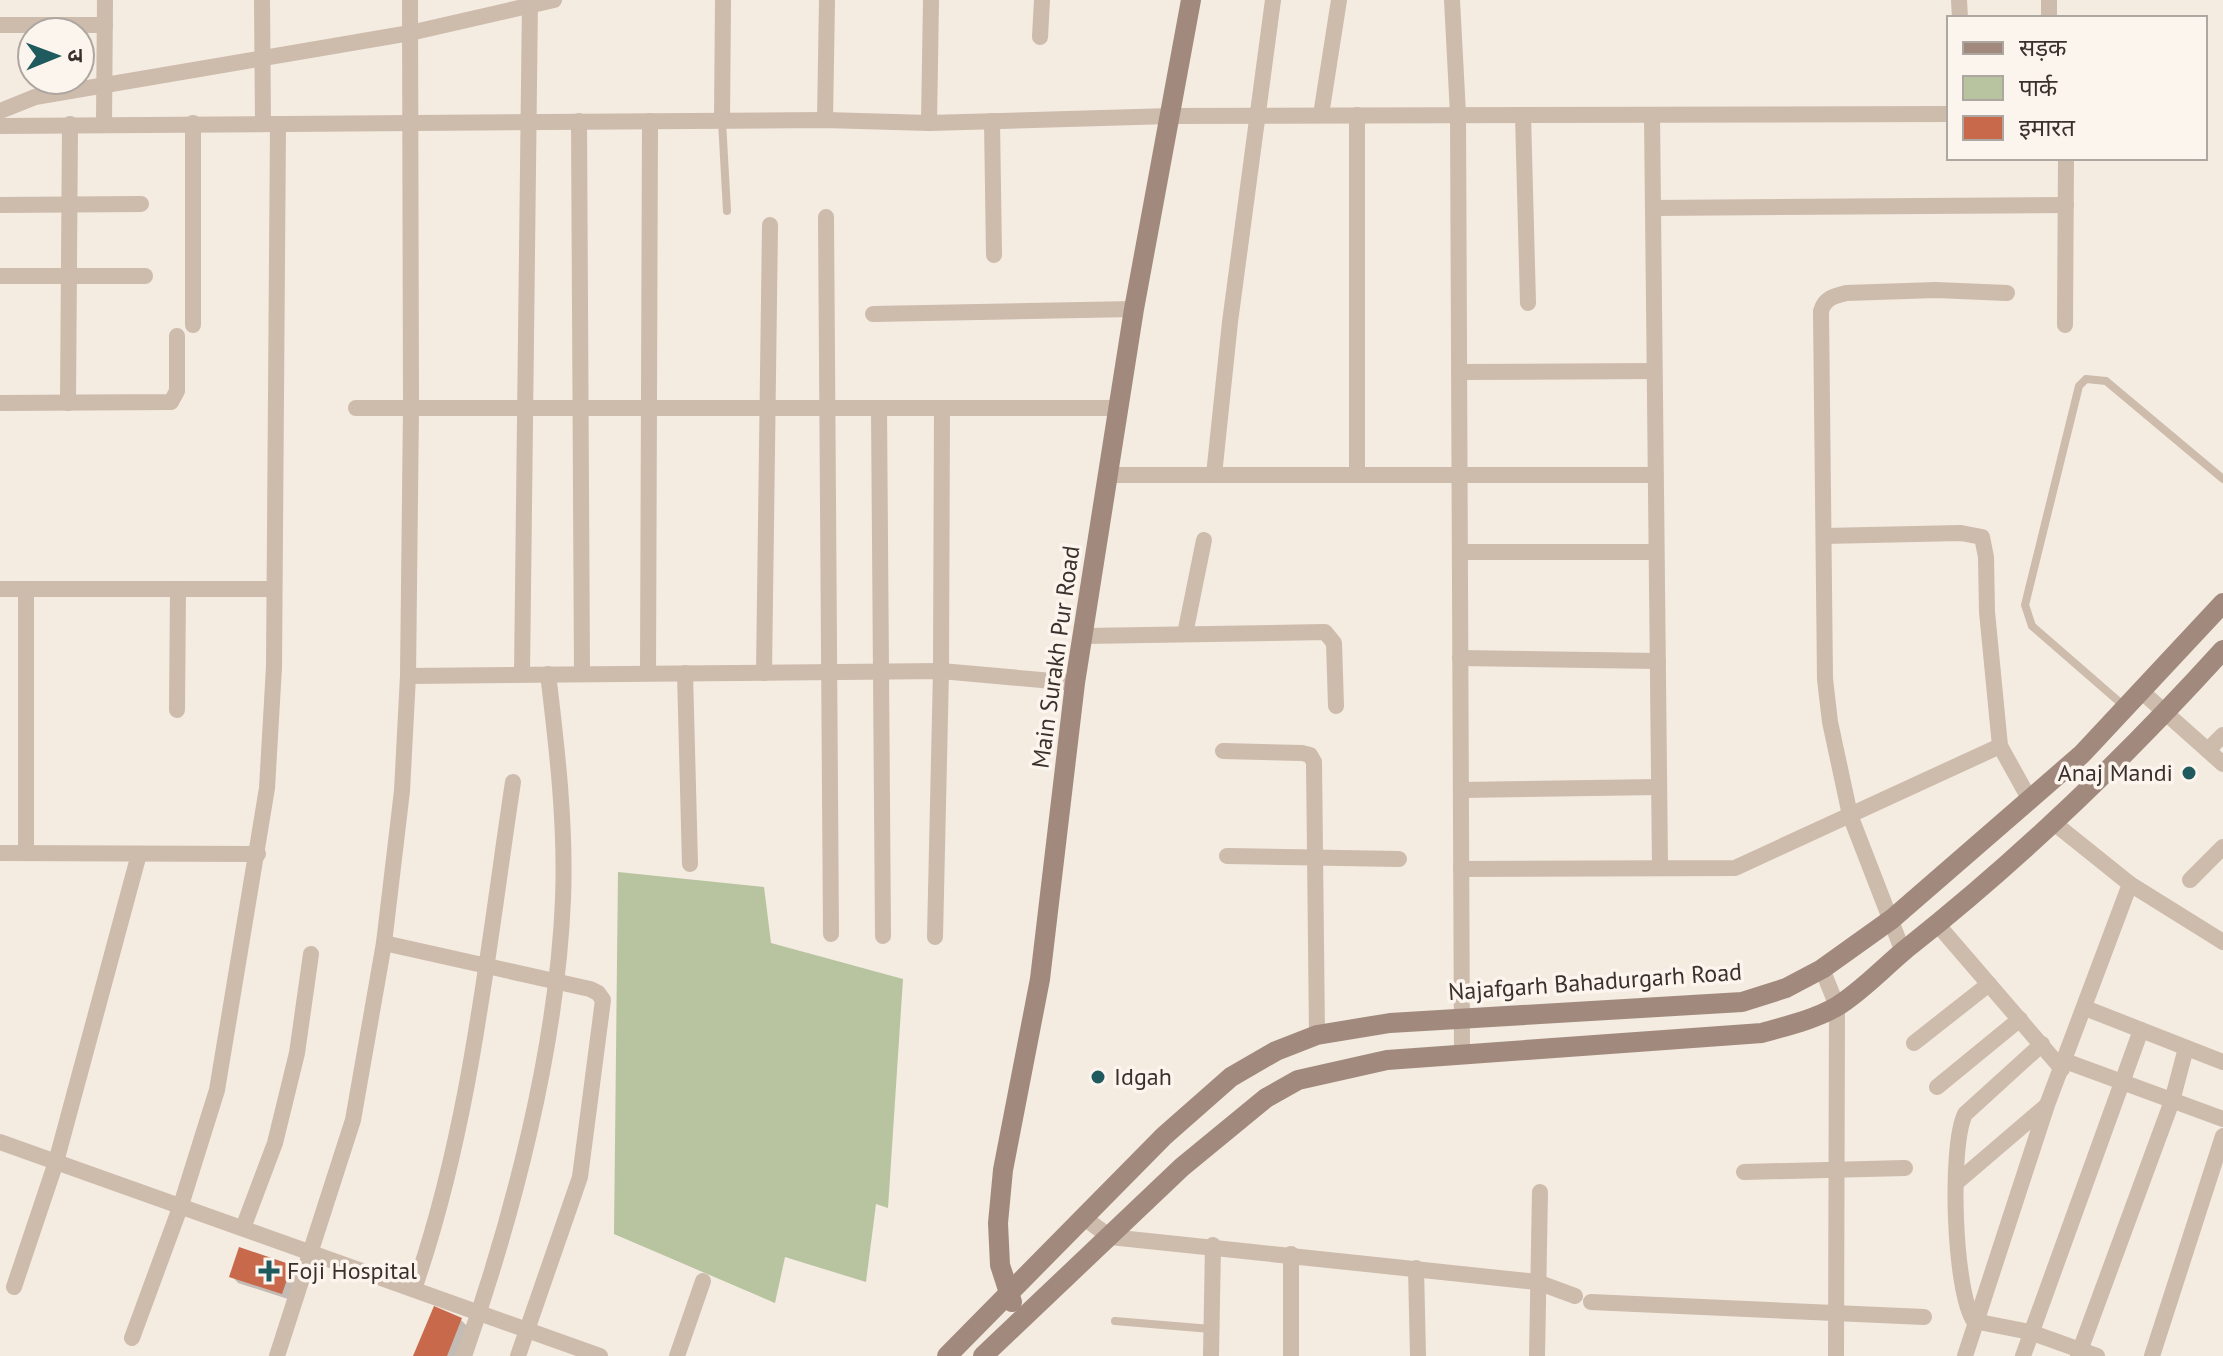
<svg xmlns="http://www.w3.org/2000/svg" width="2223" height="1356" font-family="'PT Sans','Noto Sans Devanagari',sans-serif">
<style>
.green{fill:#b8c4a0}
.shadow{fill:#0003}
.building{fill:#c8694b}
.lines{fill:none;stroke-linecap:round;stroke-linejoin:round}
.lane{stroke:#cdbbac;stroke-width:8}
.street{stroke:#cdbbac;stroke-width:16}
.secondary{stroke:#a18a7d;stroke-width:20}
.poi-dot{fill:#1f5a5e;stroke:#fbf5ee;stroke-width:3}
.labels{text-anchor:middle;stroke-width:7;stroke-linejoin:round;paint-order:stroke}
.street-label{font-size:24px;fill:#3b302b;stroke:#fbf5ee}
.poi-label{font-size:24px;fill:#3b302b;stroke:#fbf5ee;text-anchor:start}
</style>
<rect width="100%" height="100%" fill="#f4ebe1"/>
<!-- green -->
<polygon class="green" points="618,872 764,887 771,943 903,979 888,1208 876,1204 866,1282 785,1257 775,1303 614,1234"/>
<!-- shadow -->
<g class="shadow">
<polygon points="290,1267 297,1273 288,1299 238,1283 232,1276"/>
<polygon points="461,1320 471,1330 460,1356 415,1356"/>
</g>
<!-- building -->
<g class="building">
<polygon points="239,1247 292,1265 282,1294 229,1277"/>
<polygon points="434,1306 462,1318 447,1356 413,1356"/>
</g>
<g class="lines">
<!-- lane -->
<g class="lane">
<polyline points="722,121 727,211"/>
<polyline points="2124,706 2032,626 2025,605 2079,386 2086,379 2106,381 2223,479"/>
<polyline points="1115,1321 1211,1329"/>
</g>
<!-- street -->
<g class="street">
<polyline points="262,0 263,124"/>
<polyline points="1452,0 1458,114 1462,1053"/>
<polyline points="1959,0 1960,18"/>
<polyline points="2049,18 2049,0"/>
<polyline points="0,25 105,25"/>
<polyline points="1040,37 1042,0"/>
<polyline points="0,111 35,97 410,33 554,0"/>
<polyline points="1321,115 1339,0"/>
<polyline points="1357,115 1357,475"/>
<polyline points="1523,115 1528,303"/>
<polyline points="1652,115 1660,867"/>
<polyline points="722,120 723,0"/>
<polyline points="825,120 827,0"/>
<polyline points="579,121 582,674"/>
<polyline points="992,121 994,255"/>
<polyline points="104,123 105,0"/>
<polyline points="929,123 931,0"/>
<polyline points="0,126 825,120 929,123 1171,116 1949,114"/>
<polyline points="0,205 141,204"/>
<polyline points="1653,208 2066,205"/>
<polyline points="826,217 831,934"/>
<polyline points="0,276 145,276"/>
<polyline points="873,314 1134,309"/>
<polyline points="193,325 193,123"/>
<polyline points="2065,325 2066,158"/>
<polyline points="1459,372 1654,371"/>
<polyline points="0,403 171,402 177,391 177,336"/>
<polyline points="68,403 70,124"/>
<polyline points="356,408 1118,408"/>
<polyline points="879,408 883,936"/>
<polyline points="1109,475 1655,475"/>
<polyline points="1214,475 1230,322 1273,0"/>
<polyline points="1824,536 1961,533 1982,537 1986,557 1987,612 2000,746 2030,800"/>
<polyline points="1460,552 1656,552"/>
<polyline points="0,589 273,589"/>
<polyline points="26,589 26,853"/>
<polyline points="1185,634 1204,540"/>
<polyline points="1084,636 1325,632 1334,643 1336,706"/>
<polyline points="1460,658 1658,661"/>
<polyline points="648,673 650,121"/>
<polyline points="685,673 690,864"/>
<polyline points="764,673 770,225"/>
<polyline points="522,674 530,0"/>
<polyline points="408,676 941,671 1075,683"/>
<polyline points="2140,690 2223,764"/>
<polyline points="177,710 178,589"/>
<path d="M2000,746l-150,69 -20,-93 -5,-43 -4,-368c4,-13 13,-15 25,-18l90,-3 71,3"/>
<polyline points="2208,750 2223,735"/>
<polyline points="1223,751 1302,753 1310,755 1314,762 1317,1035"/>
<polyline points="1461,790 1659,787"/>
<polyline points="2054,823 2130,884 2223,942"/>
<polyline points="0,853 258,854"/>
<polyline points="1227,856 1399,859"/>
<polyline points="1461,869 1735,868 1850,815 1903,952"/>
<polyline points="2190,880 2223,847"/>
<polyline points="1938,925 2062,1069"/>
<polyline points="935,937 941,671 942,408"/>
<polyline points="384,943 590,989 598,993 603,1000 580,1177 518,1356"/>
<polyline points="1822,969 1837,1006 1836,1356"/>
<polyline points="2085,1008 2223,1062"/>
<polyline points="1914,1043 1989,984"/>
<path d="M2042,1044l-77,70c-16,33 -11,178 9,207l56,11 67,24"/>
<polyline points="2065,1061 2223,1119"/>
<polyline points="1937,1087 2020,1019"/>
<polyline points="0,1142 600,1356"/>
<polyline points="1744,1172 1905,1168"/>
<polyline points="1956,1183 2046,1106"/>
<polyline points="1083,1217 1110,1237 1537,1282 1575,1296"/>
<polyline points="243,1228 275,1143 297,1053 311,954"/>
<polyline points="1416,1268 1418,1356"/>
<polyline points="14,1287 56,1162 139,854"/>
<path d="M414,1289c57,-164 73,-336 99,-507"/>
<polyline points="1591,1302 1924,1317"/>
<polyline points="132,1338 181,1205 217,1090 267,788 274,667 278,124"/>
<polyline points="277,1356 353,1120 384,943 402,791 408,676 411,408 410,0"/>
<path d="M464,1356c49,-140 93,-308 99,-457 3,-74 -6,-151 -15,-225"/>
<polyline points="677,1356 703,1281"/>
<polyline points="1211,1356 1213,1245"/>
<polyline points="1291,1356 1291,1254"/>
<polyline points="1537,1356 1540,1192"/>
<polyline points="1965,1356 2047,1105 2130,884"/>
<polyline points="2023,1356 2141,1030"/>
<polyline points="2078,1356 2172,1101 2186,1048"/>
<polyline points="2152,1356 2223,1136"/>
</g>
<!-- secondary -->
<g class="secondary">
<polyline points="1012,1302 1000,1265 998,1223 1003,1170 1040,979 1075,683 1134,309 1191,0"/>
<polyline points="947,1356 1164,1136 1231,1077 1276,1051 1317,1035 1390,1023 1742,1002 1786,988 1822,969 1892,919 2082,754 2223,603"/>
<path d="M983,1356l199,-189 84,-69 32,-18 89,-20 375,-27c24,-7 51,-13 74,-26 25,-15 47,-39 70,-58 114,-90 219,-191 317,-299"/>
</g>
</g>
<!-- markers -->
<g class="poi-dot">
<circle cx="2189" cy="773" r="8"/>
<circle cx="1098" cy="1077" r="8"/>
<path d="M265 1259h8v8h8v8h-8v8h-8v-8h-8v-8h8z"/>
</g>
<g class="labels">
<!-- street labels -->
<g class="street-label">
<text transform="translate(1056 657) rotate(-82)" y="8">Main Surakh Pur Road</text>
<text transform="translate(1595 982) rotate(-4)" y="8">Najafgarh Bahadurgarh Road</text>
</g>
<!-- poi labels -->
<g class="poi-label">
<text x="2173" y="781" text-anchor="end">Anaj Mandi</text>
<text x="1114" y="1085">Idgah</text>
<text x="287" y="1279">Foji Hospital</text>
</g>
</g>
<!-- legend -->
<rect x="1947" y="16" width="260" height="144" fill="#fbf5ee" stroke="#aea6a0" stroke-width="2"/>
<rect x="1963" y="42" width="40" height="12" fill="#a18a7d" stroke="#aea6a0" stroke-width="2"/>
<text x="2019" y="56" font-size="24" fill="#3b302b">सड़क</text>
<rect x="1963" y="76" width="40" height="24" fill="#b8c4a0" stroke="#aea6a0" stroke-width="2"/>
<text x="2019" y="96" font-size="24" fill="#3b302b">पार्क</text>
<rect x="1963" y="116" width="40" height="24" fill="#c8694b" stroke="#aea6a0" stroke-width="2"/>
<text x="2019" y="136" font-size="24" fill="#3b302b">इमारत</text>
<!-- north arrow -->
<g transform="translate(56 56) rotate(89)"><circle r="38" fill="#fbf5ee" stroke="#aea6a0" stroke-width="2"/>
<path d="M0-6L14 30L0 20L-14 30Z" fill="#1f5a5e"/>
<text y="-12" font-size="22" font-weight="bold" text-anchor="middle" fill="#3b302b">उ</text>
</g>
</svg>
